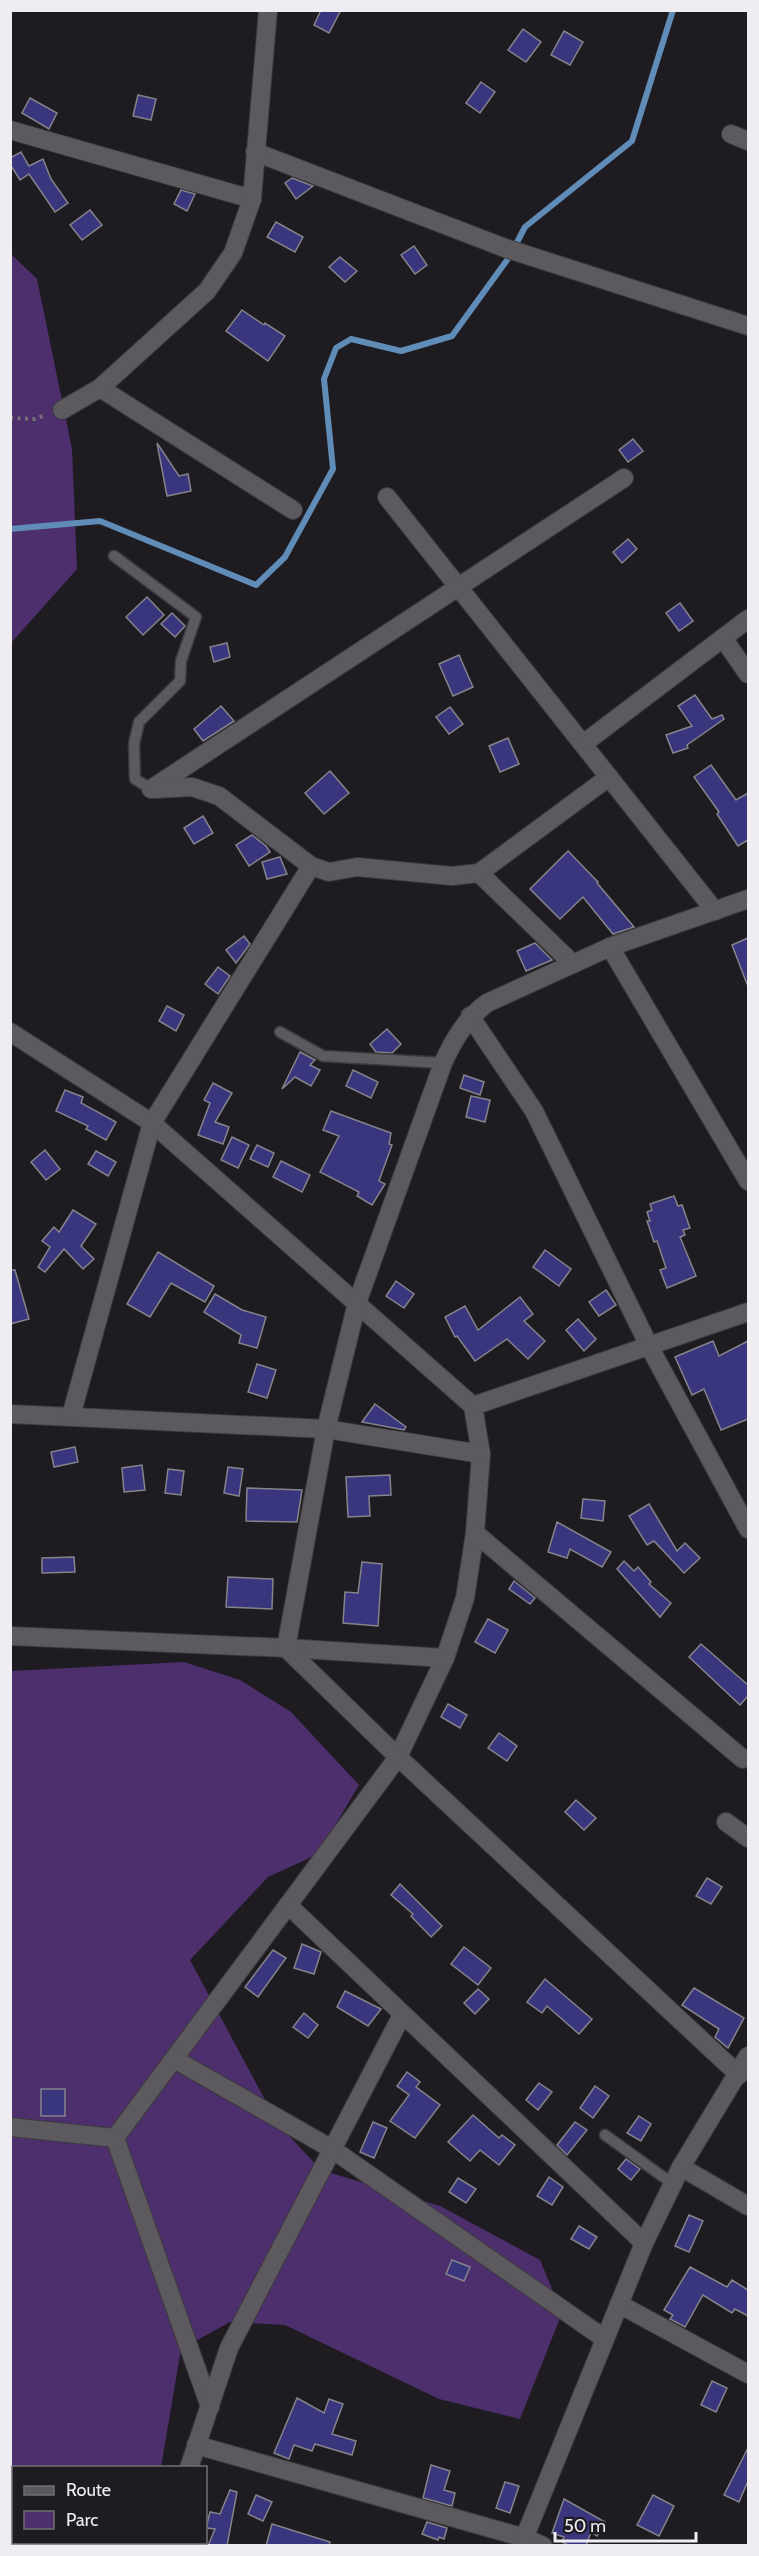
<svg xmlns="http://www.w3.org/2000/svg" width="759" height="2556" font-family="Cabin,sans-serif">
<style>
.green{fill:#4e2f6e}
.lines{fill:none;stroke-linecap:round;stroke-linejoin:round}
.stream{stroke:#608cb8;stroke-width:6}
.building{fill:#39367e;stroke:#84848a;stroke-width:1.5}
.service-casing{stroke:#3b3a3d;stroke-width:13}
.minor-casing{stroke:#3b3a3d;stroke-width:20}
.tertiary-casing{stroke:#3b3a3d;stroke-width:20}
.path{stroke:#747277;stroke-width:4;stroke-dasharray:3 4.5;stroke-linecap:butt}
.service{stroke:#5c595f;stroke-width:10}
.minor{stroke:#5c595f;stroke-width:18}
.tertiary{stroke:#5c595f;stroke-width:18}
</style>
<rect width="100%" height="100%" fill="#1e1c21"/>
<!-- green -->
<g class="green">
<polygon points="11,254 37,279 72,449 77,569 11,643"/>
<polygon points="184,1662 240,1680 291,1712 359,1785 318,1854 268,1877 190,1960 278,2124 321,2170 440,2206 540,2260 562,2313 520,2419 439,2399 285,2325 230,2322 181,2349 161,2467 14,2468 14,2542 148,2543 147,2545 11,2546 11,1671"/>
</g>
<g class="lines">
<!-- stream -->
<g class="stream">
<polyline points="514,248 525,227 632,141 673,10"/>
<polyline points="10,529 100,521 256,585 285,557 333,469 324,379 336,348 351,339 401,351 452,336 510,256"/>
</g>
</g>
<!-- building -->
<g class="building">
<polygon points="321,10 341,10 329,33 314,25"/>
<polygon points="523,29 541,42 526,62 508,50"/>
<polygon points="564,31 583,42 570,65 551,55"/>
<polygon points="481,82 495,92 480,113 466,103"/>
<polygon points="138,95 156,99 151,120 133,116"/>
<polygon points="30,98 57,113 49,129 22,113"/>
<polygon points="21,152 29,166 43,159 51,179 68,203 55,212 29,174 20,180 10,164 10,158"/>
<polygon points="292,178 313,186 296,199 285,183"/>
<polygon points="181,190 195,194 187,211 174,204"/>
<polygon points="90,210 102,225 82,240 70,225"/>
<polygon points="276,222 303,237 295,252 267,237"/>
<polygon points="414,246 427,265 415,274 401,255"/>
<polygon points="340,257 357,271 345,282 329,267"/>
<polygon points="242,310 264,325 265,323 285,336 268,361 226,331"/>
<polygon points="633,439 643,451 628,462 619,450"/>
<polygon points="157,443 179,476 188,474 191,491 167,496"/>
<polygon points="628,539 637,549 622,563 613,552"/>
<polygon points="147,597 164,615 143,635 126,617"/>
<polygon points="680,603 693,621 679,631 666,613"/>
<polygon points="172,613 185,626 175,637 161,624"/>
<polygon points="227,643 230,657 214,662 210,647"/>
<polygon points="459,655 473,687 453,696 439,664"/>
<polygon points="695,695 712,719 722,715 724,719 687,745 688,748 673,753 666,735 692,726 678,706"/>
<polygon points="221,706 234,721 203,741 194,729"/>
<polygon points="450,707 463,724 449,734 436,717"/>
<polygon points="508,738 519,764 500,772 489,746"/>
<polygon points="711,765 736,800 748,793 748,840 738,846 717,814 719,812 694,777"/>
<polygon points="330,771 349,793 324,814 305,793"/>
<polygon points="203,816 213,833 194,844 184,828"/>
<polygon points="252,835 266,846 270,852 249,866 236,845"/>
<polygon points="568,851 598,882 597,883 634,927 613,934 583,897 560,919 530,889"/>
<polygon points="280,857 287,874 267,879 262,862"/>
<polygon points="244,936 250,944 236,963 226,950"/>
<polygon points="748,938 748,984 747,984 732,945"/>
<polygon points="535,943 552,960 526,971 517,951"/>
<polygon points="218,967 230,976 218,994 205,984"/>
<polygon points="167,1006 184,1015 176,1031 159,1021"/>
<polygon points="387,1029 401,1044 392,1053 376,1052 370,1044"/>
<polygon points="300,1052 315,1060 310,1065 320,1070 311,1086 295,1077 282,1089"/>
<polygon points="353,1070 378,1082 371,1098 346,1086"/>
<polygon points="464,1075 484,1082 480,1095 460,1088"/>
<polygon points="213,1083 232,1093 215,1122 229,1127 223,1144 198,1135 210,1103 204,1100"/>
<polygon points="65,1090 83,1097 81,1103 116,1122 106,1140 86,1129 88,1126 56,1111"/>
<polygon points="471,1096 490,1100 485,1122 466,1117"/>
<polygon points="331,1111 391,1133 389,1144 392,1145 379,1181 385,1184 372,1205 357,1196 359,1192 320,1172 339,1136 323,1130"/>
<polygon points="232,1137 249,1145 238,1168 221,1160"/>
<polygon points="257,1145 274,1153 268,1167 250,1159"/>
<polygon points="45,1150 60,1169 46,1180 31,1162"/>
<polygon points="96,1151 116,1162 108,1176 88,1164"/>
<polygon points="281,1161 310,1175 302,1192 273,1177"/>
<polygon points="674,1196 678,1206 682,1205 690,1228 683,1230 685,1235 680,1237 696,1276 667,1288 660,1270 666,1268 657,1241 654,1242 647,1221 650,1221 647,1212 652,1210 650,1204"/>
<polygon points="73,1210 96,1224 81,1246 94,1259 83,1269 64,1249 45,1272 38,1267 50,1247 42,1241 54,1227 59,1232"/>
<polygon points="545,1250 571,1269 559,1286 533,1267"/>
<polygon points="158,1252 214,1286 205,1302 171,1283 150,1317 127,1304"/>
<polygon points="10,1270 15,1270 29,1319 10,1324"/>
<polygon points="396,1281 414,1294 404,1308 386,1296"/>
<polygon points="606,1290 616,1305 599,1316 589,1302"/>
<polygon points="215,1294 242,1310 266,1317 257,1348 239,1343 241,1335 204,1312"/>
<polygon points="520,1297 533,1314 524,1321 545,1341 528,1359 507,1339 475,1361 457,1336 455,1337 445,1317 465,1306 478,1330"/>
<polygon points="578,1319 596,1339 584,1351 566,1330"/>
<polygon points="713,1341 719,1356 748,1341 748,1419 721,1430 704,1389 692,1395 675,1357"/>
<polygon points="257,1364 276,1370 267,1398 248,1392"/>
<polygon points="375,1404 406,1427 404,1430 362,1422"/>
<polygon points="75,1447 78,1462 54,1467 51,1452"/>
<polygon points="142,1465 145,1490 124,1492 122,1468"/>
<polygon points="228,1467 243,1469 239,1496 224,1493"/>
<polygon points="168,1469 184,1471 181,1495 165,1493"/>
<polygon points="390,1475 391,1495 369,1496 370,1516 348,1517 346,1477"/>
<polygon points="247,1488 302,1490 297,1522 246,1521"/>
<polygon points="583,1499 605,1501 603,1521 581,1518"/>
<polygon points="649,1504 677,1551 685,1543 700,1558 684,1573 654,1541 647,1545 629,1516"/>
<polygon points="557,1522 611,1552 602,1567 570,1549 567,1558 548,1552"/>
<polygon points="74,1557 75,1572 42,1573 42,1558"/>
<polygon points="624,1561 634,1571 638,1567 651,1582 649,1584 671,1603 660,1617 617,1569"/>
<polygon points="362,1562 382,1564 378,1626 343,1623 345,1592 358,1593"/>
<polygon points="228,1577 273,1579 272,1609 226,1607"/>
<polygon points="514,1581 535,1598 530,1604 509,1589"/>
<polygon points="488,1619 508,1630 495,1653 475,1642"/>
<polygon points="701,1644 748,1685 748,1696 740,1705 689,1657"/>
<polygon points="448,1704 467,1715 460,1728 441,1717"/>
<polygon points="499,1733 517,1746 507,1761 488,1748"/>
<polygon points="576,1800 596,1818 584,1830 565,1812"/>
<polygon points="707,1878 722,1887 711,1904 696,1896"/>
<polygon points="400,1884 442,1926 431,1937 411,1916 413,1914 391,1895"/>
<polygon points="302,1944 321,1952 314,1974 294,1968"/>
<polygon points="464,1947 491,1968 478,1985 451,1964"/>
<polygon points="273,1950 286,1958 258,1997 245,1987"/>
<polygon points="545,1979 592,2019 579,2034 547,2006 542,2013 527,2002"/>
<polygon points="694,1988 744,2018 728,2048 715,2037 719,2029 682,2005"/>
<polygon points="478,1989 489,1999 475,2014 464,2003"/>
<polygon points="345,1991 381,2009 368,2026 337,2007"/>
<polygon points="304,2013 318,2025 308,2038 293,2027"/>
<polygon points="407,2072 420,2082 416,2087 440,2105 415,2138 390,2121 409,2095 397,2086"/>
<polygon points="539,2083 552,2092 538,2110 526,2100"/>
<polygon points="595,2086 609,2096 593,2118 580,2108"/>
<rect x="41" y="2089" width="24" height="27"/>
<polygon points="473,2115 499,2138 502,2135 515,2145 499,2165 480,2150 470,2161 448,2142"/>
<polygon points="639,2116 651,2124 641,2141 627,2133"/>
<polygon points="373,2122 387,2128 374,2158 360,2152"/>
<polygon points="575,2122 587,2130 567,2155 557,2145"/>
<polygon points="626,2159 640,2169 631,2180 618,2169"/>
<polygon points="549,2177 563,2187 552,2205 537,2196"/>
<polygon points="458,2178 476,2189 466,2203 449,2192"/>
<polygon points="689,2215 703,2221 689,2252 675,2246"/>
<polygon points="579,2226 597,2237 589,2249 571,2239"/>
<polygon points="452,2260 470,2267 464,2281 446,2274"/>
<polygon points="690,2267 727,2287 732,2280 748,2290 748,2316 735,2309 732,2313 703,2295 685,2327 670,2319 673,2315 664,2310"/>
<polygon points="712,2381 727,2388 716,2412 701,2405"/>
<polygon points="297,2398 324,2413 329,2399 343,2404 332,2434 356,2441 352,2455 315,2444 312,2451 294,2445 289,2459 274,2453"/>
<polygon points="748,2448 748,2481 739,2502 724,2495"/>
<polygon points="431,2465 450,2471 444,2490 455,2493 452,2506 423,2498"/>
<polygon points="505,2482 519,2486 510,2513 496,2508"/>
<polygon points="230,2490 237,2492 227,2546 208,2546 215,2529 206,2528 210,2512 220,2514"/>
<polygon points="256,2495 272,2502 263,2521 248,2514"/>
<polygon points="653,2495 674,2506 659,2536 637,2525"/>
<polygon points="564,2499 605,2522 597,2536 591,2532 586,2546 570,2546 562,2542 564,2537 552,2533"/>
<polygon points="427,2522 447,2528 444,2539 439,2537 438,2540 422,2534"/>
<polygon points="272,2524 330,2542 329,2546 266,2546"/>
</g>
<g class="lines">
<defs>
<g id="service">
<polyline points="114,556 196,617 181,661 180,681 139,722 134,744 135,779 151,789"/>
<polyline points="280,1032 323,1056 443,1063"/>
<polyline points="605,2135 673,2184"/>
</g>
<g id="minor">
<polyline points="10,130 252,199"/>
<polyline points="731,134 748,141"/>
<polyline points="255,152 505,248 748,326"/>
<polyline points="100,388 293,510"/>
<polyline points="62,410 100,388 207,291 233,253 252,199 268,10"/>
<polyline points="387,497 715,911"/>
<polyline points="723,638 748,674"/>
<polyline points="583,744 748,619"/>
<polyline points="151,789 624,478"/>
<polyline points="154,789 192,787 219,796 311,866 329,872 357,867 452,876 479,873 573,964"/>
<polyline points="479,873 609,777"/>
<polyline points="610,947 748,1181"/>
<polyline points="470,1016 534,1111 650,1348 748,1529"/>
<polyline points="10,1032 152,1123 473,1406 481,1454 475,1533 465,1598 445,1658 398,1757 115,2138 210,2407"/>
<polyline points="473,1406 748,1312"/>
<polyline points="10,1414 326,1429 481,1454"/>
<polyline points="71,1416 152,1123 311,866"/>
<polyline points="475,1533 743,1759"/>
<polyline points="10,1636 286,1648 445,1658"/>
<polyline points="726,1822 748,1838"/>
<polyline points="288,1905 644,2243"/>
<polyline points="174,2059 332,2149 605,2339"/>
<path d="M739,2075l-341,-318 -112,-109 40,-219 31,-126 86,-240c11,-24 23,-44 44,-60l123,-56 138,-48"/>
<polyline points="10,2127 115,2138"/>
<polyline points="681,2167 748,2206"/>
<polyline points="619,2304 748,2374"/>
<polyline points="196,2445 525,2538 543,2546"/>
<polyline points="189,2468 229,2348 402,2015"/>
<polyline points="165,2546 166,2542"/>
</g>
<polyline id="tertiary" points="521,2546 644,2243 681,2167 748,2056"/>
</defs>
<!-- service casing -->
<use href="#service" class="service-casing"/>
<!-- minor casing -->
<use href="#minor" class="minor-casing"/>
<!-- tertiary casing -->
<use href="#tertiary" class="tertiary-casing"/>
<!-- path -->
<polyline class="path" points="10,418 35,419 45,415"/>
<!-- service -->
<use href="#service" class="service"/>
<!-- minor -->
<use href="#minor" class="minor"/>
<!-- tertiary -->
<use href="#tertiary" class="tertiary"/>
</g>
<!-- border -->
<rect width="759" height="2556" fill="none" stroke="#efedf1" stroke-width="24"/>
<!-- legend -->
<rect x="12" y="2466" width="195" height="78" fill="#1e1c21" stroke="#727074" stroke-width="1.5"/>
<rect x="24" y="2486" width="30" height="9" fill="#5c595f" stroke="#727074" stroke-width="1.5"/>
<text x="66" y="2496" font-size="18" fill="#efedf1">Route</text>
<rect x="24" y="2511" width="30" height="18" fill="#4e2f6e" stroke="#727074" stroke-width="1.5"/>
<text x="66" y="2526" font-size="18" fill="#efedf1">Parc</text>
<!-- scale -->
<path d="M555 2532v9h141v-9" fill="none" stroke="#efedf1" stroke-width="3"/>
<text x="564" y="2532" font-size="18" fill="#efedf1" stroke="#1e1c21" stroke-width="4.5" paint-order="stroke">50 m</text>
</svg>
